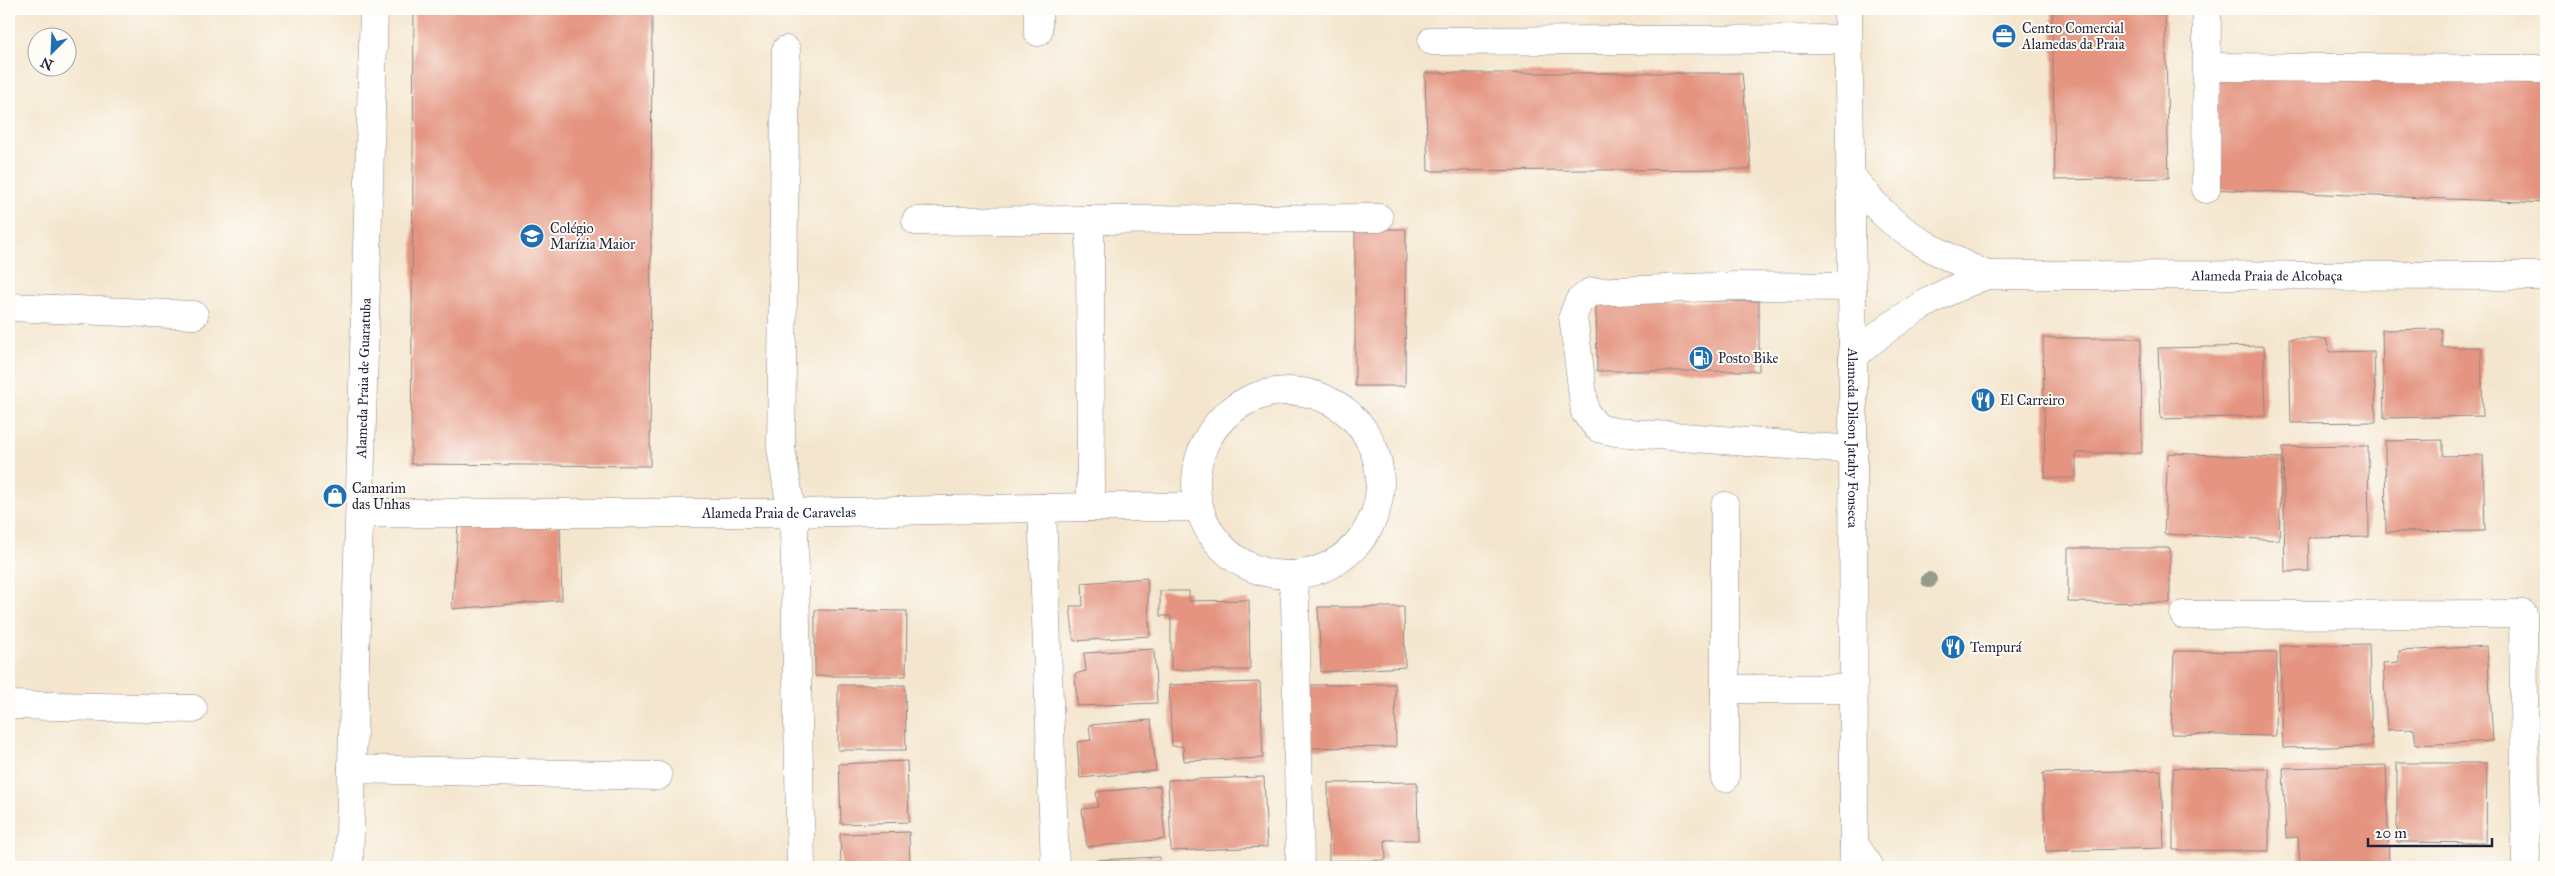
<svg xmlns="http://www.w3.org/2000/svg" width="2555" height="876" font-family="'IM FELL Great Primer',serif">
<style>
.building{fill:#e49480}
.lines{fill:none;stroke-linecap:round;stroke-linejoin:round}
.minor-casing{stroke:#8b8484;stroke-width:29}
.major-casing{stroke:#8b8484;stroke-width:29}
.minor{stroke:#fff;stroke-width:28}
.major{stroke:#fff;stroke-width:28}
.tree{fill:#969b8b}
.labels{text-anchor:middle;stroke-width:4;stroke-linejoin:round;paint-order:stroke}
.poi-label{font-size:14px;fill:#22223b;stroke:#fdfcf7;text-anchor:start}
.street-label{font-size:14px;fill:#22223b;stroke:#fdfcf7}
</style>
<rect width="100%" height="100%" fill="#fdfcf7"/>
<filter id="ink" filterUnits="userSpaceOnUse"><feTurbulence type="fractalNoise" baseFrequency=".02" numOctaves="2"/><feDisplacementMap in="SourceGraphic" scale="10" xChannelSelector="R" yChannelSelector="G"/><feConvolveMatrix kernelMatrix="1 2 1 2 8 2 1 2 1" color-interpolation-filters="sRGB"/></filter>
<filter id="wash" filterUnits="userSpaceOnUse"><feTurbulence type="fractalNoise" baseFrequency=".0096" numOctaves="4" result="noise"/><feDisplacementMap in="SourceGraphic" scale="20" xChannelSelector="R" yChannelSelector="G"/><feGaussianBlur stdDeviation="1.12" result="paint"/><feColorMatrix in="noise" values="0 0 0 0 0 0 0 0 0 0 0 0 0 0 0 0 0 1.4 0 .05"/><feComposite in="paint" operator="in"/></filter>
<g filter="url(#wash)">
<rect width="100%" height="100%" fill="#f4e6ce"/>
<g id="blocks">
<!-- building -->
<g class="building">
<polygon points="414,9 652,9 650,466 411,464"/>
<polygon points="2052,9 2165,9 2169,178 2055,180"/>
<polygon points="2235,9 2279,9 2279,10 2235,11"/>
<polygon points="2208,67 2546,69 2546,203 2206,189"/>
<polygon points="1425,73 1742,73 1751,169 1428,171"/>
<polygon points="1355,229 1406,229 1405,386 1355,386"/>
<polygon points="1596,301 1759,301 1759,371 1597,371"/>
<polygon points="2442,329 2442,347 2481,347 2483,416 2384,418 2382,330"/>
<polygon points="2043,338 2141,338 2142,453 2076,453 2076,478 2045,478"/>
<polygon points="2289,339 2326,339 2330,352 2374,351 2376,422 2291,423"/>
<polygon points="2264,346 2266,416 2161,419 2158,348"/>
<polygon points="2443,440 2443,456 2483,455 2485,531 2386,532 2385,441"/>
<polygon points="2368,446 2369,537 2308,538 2309,571 2285,572 2283,447"/>
<polygon points="2168,453 2282,458 2279,540 2164,534"/>
<polygon points="458,526 560,526 562,600 452,609"/>
<polygon points="2068,548 2170,548 2170,603 2068,602"/>
<polygon points="1147,578 1150,636 1074,641 1070,606 1083,606 1082,583"/>
<polygon points="1160,591 1189,591 1189,601 1249,600 1250,670 1171,670 1171,616 1160,616"/>
<polygon points="1318,607 1404,607 1405,667 1321,672"/>
<polygon points="815,610 907,611 906,676 815,676"/>
<polygon points="2369,644 2372,746 2283,748 2280,646"/>
<polygon points="2487,646 2493,741 2416,745 2414,729 2387,730 2383,663 2399,662 2399,651"/>
<polygon points="1154,649 1157,703 1077,706 1075,674 1086,671 1084,653"/>
<polygon points="2174,651 2277,652 2276,736 2171,734"/>
<polygon points="1260,682 1263,758 1184,761 1183,746 1172,746 1169,685"/>
<polygon points="1395,684 1396,747 1309,748 1307,685"/>
<polygon points="838,685 905,685 906,750 838,750"/>
<polygon points="1151,720 1156,771 1080,778 1077,742 1091,740 1089,725"/>
<polygon points="907,761 909,822 841,824 839,764"/>
<polygon points="2397,763 2487,763 2486,843 2397,842"/>
<polygon points="2386,765 2389,863 2300,865 2298,837 2286,838 2283,768"/>
<polygon points="2173,768 2269,769 2269,851 2173,850"/>
<polygon points="2161,770 2164,848 2046,851 2043,773"/>
<polygon points="1264,777 1267,847 1171,851 1168,780"/>
<polygon points="1417,782 1418,840 1385,840 1386,860 1329,861 1328,783"/>
<polygon points="1160,786 1165,839 1087,847 1082,809 1098,807 1096,792"/>
<polygon points="909,832 910,867 841,867 840,834"/>
<polygon points="1160,857 1160,867 1097,867 1097,860"/>
</g>
</g>
</g>
<g filter="url(#ink)">
<use href="#blocks" fill-opacity="0" stroke="#8b8484" stroke-width="1"/>
<g class="lines">
<defs>
<g id="minor">
<polyline points="1038,32 1038,9"/>
<polyline points="1432,41 1848,39"/>
<polyline points="786,50 781,448 794,528 801,867"/>
<polyline points="2208,67 2546,69"/>
<path d="M1850,175c10,11 19,24 30,35 30,30 69,48 107,65"/>
<polyline points="2206,189 2207,9"/>
<polyline points="1090,220 1091,507"/>
<polyline points="916,221 1379,218"/>
<polyline points="1851,287 1737,286 1591,292 1579,301 1573,316 1585,412 1598,428 1616,432 1854,450"/>
<polyline points="9,307 194,315"/>
<path id="s1" d="M1853,357c42,-38 81,-62 134,-82l559,1"/>
<circle cx="1288" cy="483" r="92"/>
<polyline points="1725,506 1725,778"/>
<polyline points="1042,508 1055,867"/>
<path id="s2" d="M360,513h431l300,-6h108"/>
<polyline points="1291,575 1295,598 1300,867"/>
<polyline points="2184,615 2523,614 2526,867"/>
<polyline points="1725,689 1853,689"/>
<polyline points="9,705 193,709"/>
<polyline points="352,769 658,776"/>
<polyline points="1854,844 1870,867"/>
<path id="s3" d="M349,867l25,-858"/>
</g>
<g id="major">
<path id="s4" d="M1848,9l5,348 1,510"/>
</g>
</defs>
<!-- minor casing -->
<use href="#minor" class="minor-casing"/>
<!-- major casing -->
<use href="#major" class="major-casing"/>
<!-- minor -->
<use href="#minor" class="minor"/>
<!-- major -->
<use href="#major" class="major"/>
</g>
<!-- trees -->
<circle class="tree" cx="1929" cy="580" r="8"/>
</g>
<!-- icons -->
<defs>
<symbol id="office-disc" viewBox="-11 -11 22 22"><circle r="9.5" fill="#1f6fb2" stroke="#fdfcf7"/><path d="M-6-3h4V-5.5h4V-3h4V5H-6ZM-1-4.5V-3h2v-1.5ZM-6 0V1H6V0Z" fill="#fff"/></symbol>
<symbol id="school-disc" viewBox="-11 -11 22 22"><circle r="9.5" fill="#1f6fb2" stroke="#fdfcf7"/><path d="M0-5L7-2L0 1L-7-2ZM-4 1L0 2.5L4 1V4Q0 6-4 4Z" fill="#fff"/></symbol>
<symbol id="fuel-disc" viewBox="-11 -11 22 22"><circle r="9.5" fill="#1f6fb2" stroke="#fdfcf7"/><path d="M-5.5-6h7V0h2V4h1.3V-2.5L3-4.5l.8-.8L6-3V5H2.5V1h-1V6h-7ZM-4.2-4.7v3.2H.2V-4.7Z" fill="#fff"/></symbol>
<symbol id="restaurant-disc" viewBox="-11 -11 22 22"><circle r="9.5" fill="#1f6fb2" stroke="#fdfcf7"/><path d="M-5-6h1v4h1v-4h1v4h1v-4h1v5L-1.5 .5V6h-2V.5L-5-1ZM5-6V6H3V1.5H1.5Q1.5-4 5-6Z" fill="#fff"/></symbol>
<symbol id="shop-disc" viewBox="-11 -11 22 22"><circle r="9.5" fill="#1f6fb2" stroke="#fdfcf7"/><path d="M-5-2.5h2.3a2.7 3.5 0 0 1 5.4 0H5L5.5 6h-11ZM-1.5-2.5h3a1.5 2.3 0 0 0-3 0Z" fill="#fff"/></symbol>
</defs>
<g fill-rule="evenodd">
<use href="#office-disc" x="1990" y="22" width="28" height="28"/>
<use href="#school-disc" x="518" y="222" width="28" height="28"/>
<use href="#fuel-disc" x="1687" y="344" width="28" height="28"/>
<use href="#restaurant-disc" x="1969" y="386" width="28" height="28"/>
<use href="#shop-disc" x="321" y="482" width="28" height="28"/>
<use href="#restaurant-disc" x="1939" y="633" width="28" height="28"/>
</g>
<g class="labels">
<!-- poi labels -->
<g class="poi-label">
<text x="2022" y="33">Centro Comercial<tspan x="2022" dy="16">Alamedas da Praia</tspan></text>
<text x="550" y="233">Colégio<tspan x="550" dy="16">Marízia Maior</tspan></text>
<text x="1718" y="363">Posto Bike</text>
<text x="2000" y="405">El Carreiro</text>
<text x="352" y="493">Camarim<tspan x="352" dy="16">das Unhas</tspan></text>
<text x="1970" y="652">Tempurá</text>
</g>
<!-- street labels -->
<g class="street-label">
<text dy="5" stroke="none"><textPath href="#s1" startOffset="438">Alameda Praia de Alcobaça</textPath></text>
<text dy="5" stroke="none"><textPath href="#s3" startOffset="489">Alameda Praia de Guaratuba</textPath></text>
<text dy="5" stroke="none"><textPath href="#s4" startOffset="429">Alameda Dilson Jatahy Fonseca</textPath></text>
<text dy="5" stroke="none"><textPath href="#s2" startOffset="419">Alameda Praia de Caravelas</textPath></text>
</g>
</g>
<!-- margin -->
<rect width="2555" height="876" fill="none" stroke="#fdfcf7" stroke-width="30"/>
<!-- north arrow -->
<g transform="translate(52 52) rotate(204)"><circle r="24" fill="#fdfcf7" stroke="#a5a5ac"/>
<path d="M0-4L9 19L0 12L-9 19Z" fill="#1f6fb2"/>
<text y="-8" font-size="14" font-weight="bold" text-anchor="middle" fill="#22223b">N</text>
</g>
<!-- scale -->
<path d="M2368 838v8h124v-8" fill="none" stroke="#22223b" stroke-width="2.5"/>
<text x="2375" y="838" font-size="15" fill="#22223b" stroke="#fdfcf7" stroke-width="4" paint-order="stroke">20 m</text>
</svg>
